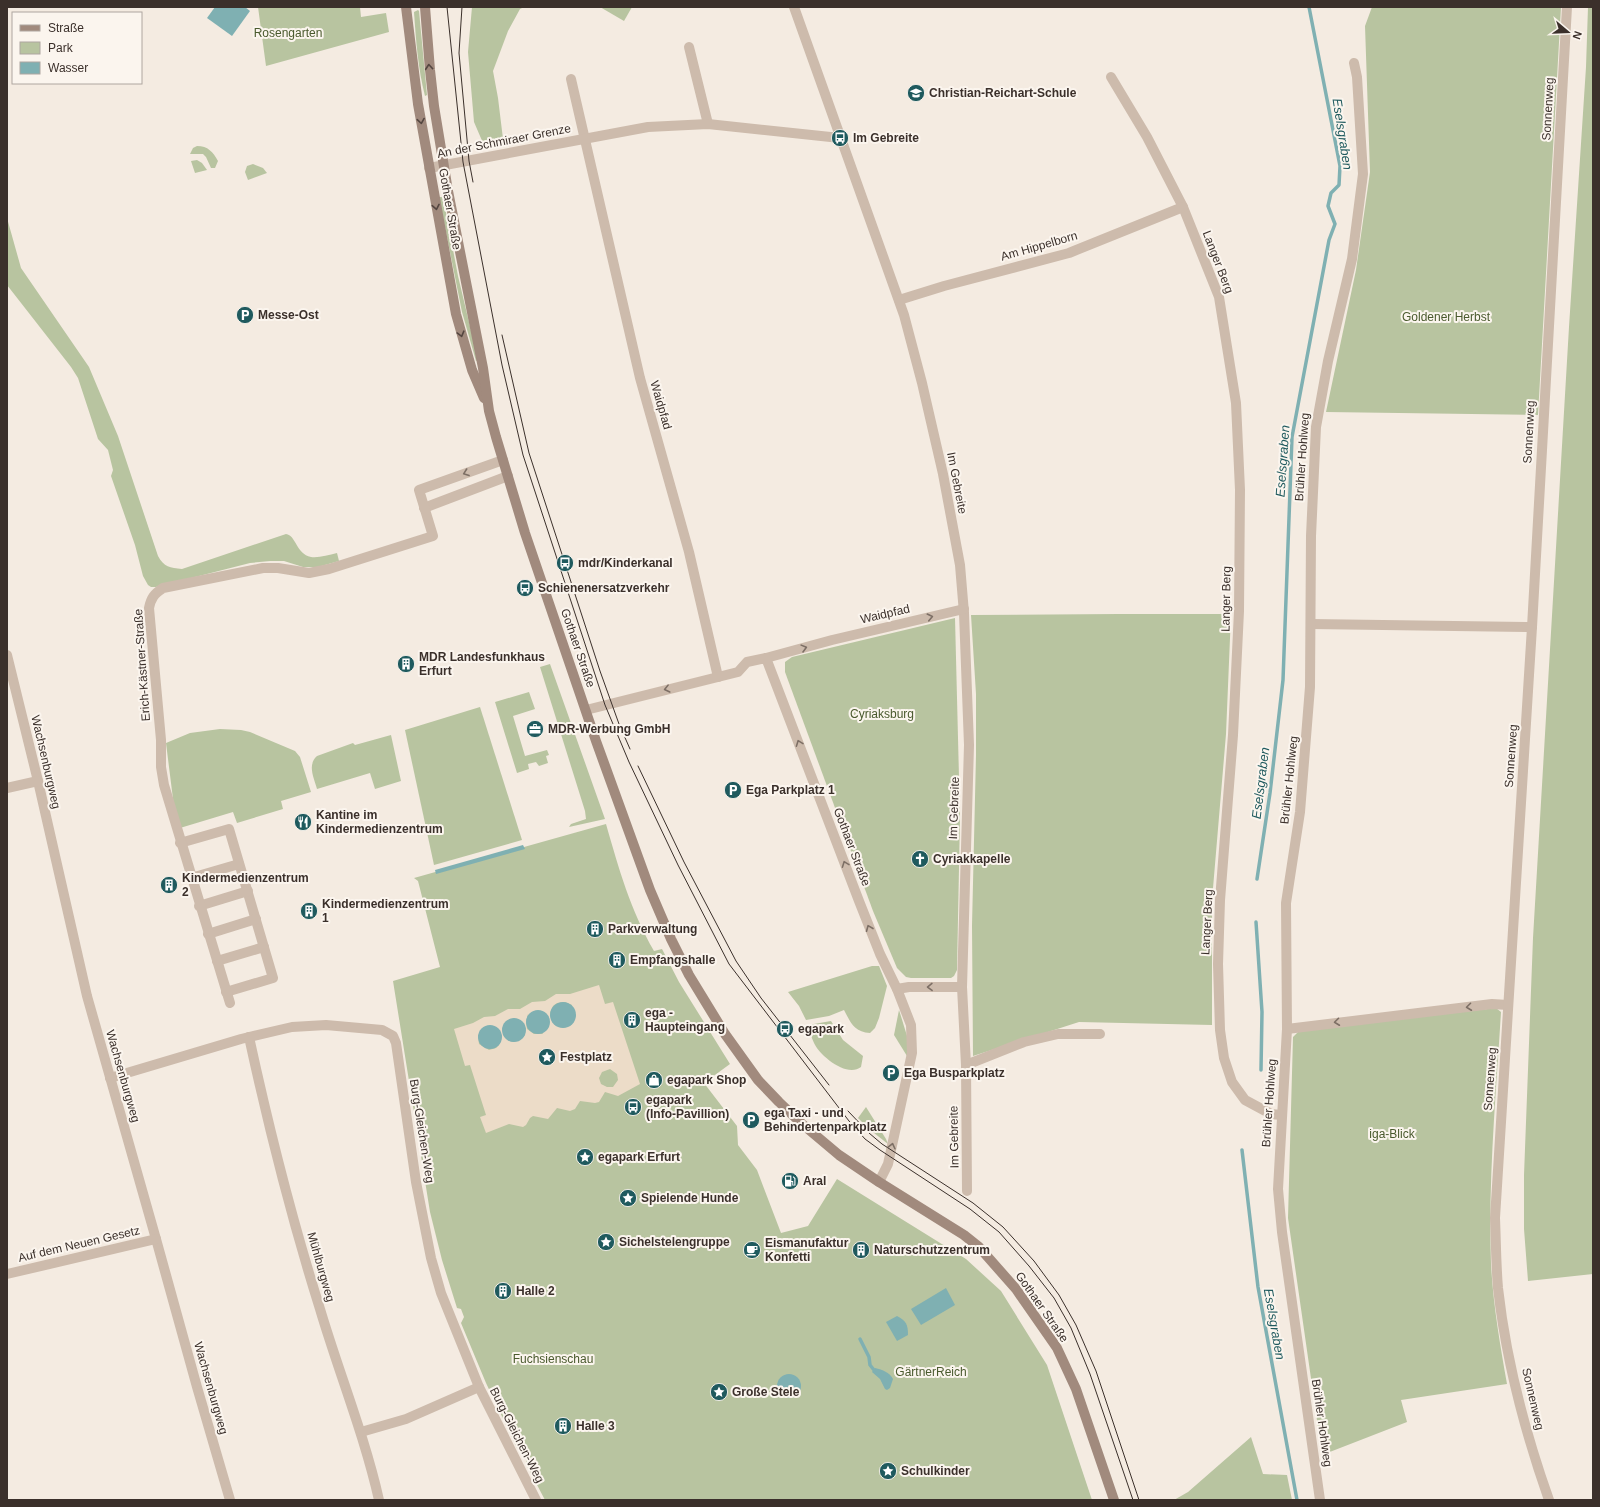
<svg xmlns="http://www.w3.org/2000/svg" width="1600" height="1507" font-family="Arial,sans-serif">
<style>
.green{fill:#b8c4a0}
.plaza{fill:#ecdcc8;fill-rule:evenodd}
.water{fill:#7fb0b2}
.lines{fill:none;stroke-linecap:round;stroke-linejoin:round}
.stream{stroke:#7fb0b2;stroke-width:3.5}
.street{stroke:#cdbbac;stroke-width:10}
.secondary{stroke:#a18a7d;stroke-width:10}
.tram{stroke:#3b302b;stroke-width:1}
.oneway{stroke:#544640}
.oneway2{stroke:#7d6f65}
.labels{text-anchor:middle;stroke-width:4;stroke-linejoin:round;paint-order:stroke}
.park-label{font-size:12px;fill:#4a5a2e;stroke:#fbf5ee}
.poi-label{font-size:12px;font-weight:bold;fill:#3b302b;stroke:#fbf5ee;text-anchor:start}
.street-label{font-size:12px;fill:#3b302b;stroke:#fbf5ee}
.water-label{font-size:13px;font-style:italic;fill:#1f5a5e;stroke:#fbf5ee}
</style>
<rect width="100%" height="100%" fill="#f4ebe1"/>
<!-- green -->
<g class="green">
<polygon points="258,7 360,7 361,17 386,13 389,32 266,66"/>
<polygon points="472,7 524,7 520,9 508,31 493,71 498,98 503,139 492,143 483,143 474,122 468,52"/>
<polygon points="600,7 632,7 624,21"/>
<polygon points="1372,7 1561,7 1538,415 1326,412 1356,270 1370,172 1365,26"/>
<polygon points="1588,7 1593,7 1593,1274 1528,1281 1524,1229 1524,1175 1533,938 1569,327 1586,67"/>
<path d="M418,10l1,1 8,84 -2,1c-7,-27 -9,-55 -11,-84z"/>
<path d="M197,146c11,0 16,6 21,15l-3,7h-4l-5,-11 -3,-3h-13l3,-6z"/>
<polygon points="197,160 202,163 207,170 195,173 191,161"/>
<polygon points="253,164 263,168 267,173 248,180 245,172 247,166"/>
<polygon points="439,197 443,197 458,276 478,360 476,361 462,312"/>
<path d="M7,218l14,50 68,99 29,69 40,120c6,11 12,12 24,13l104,-35c10,1 10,20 25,23 8,1 17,-2 26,-4l2,8 -21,6h-15l-19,-6h-14l-20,2 -94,24h-5l-3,-2 -5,-9 -8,-31 -24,-69 2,-6 -5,-20 -10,-11 -20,-61 -7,-11 -64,-82z"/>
<polygon points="1119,614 1231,614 1226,734 1212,900 1212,1025 1079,1022 973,1056 972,926 976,755 976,694 971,615"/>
<polygon points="955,618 960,817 957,970 954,976 951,978 911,978 906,977 897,968 873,911 785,672 785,662 792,657"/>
<polygon points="550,664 605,819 569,827 571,824 586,819 585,811 540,667"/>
<polygon points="529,692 535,709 513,716 525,756 547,750 549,755 546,756 548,763 539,766 536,762 528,764 529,769 517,773 495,702"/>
<polygon points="480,707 522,840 434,865 405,730"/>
<polygon points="220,729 241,730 250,732 295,751 300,757 311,792 281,801 283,809 237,823 233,812 180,828 174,807 166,743 190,733"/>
<path d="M391,735l10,46 -26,8 -5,-16 -53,16c-3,-11 -10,-24 0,-33l36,-13 2,2z"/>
<path d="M606,824c13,45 24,85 48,127l8,-2 17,33 51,82 -26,19 33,43 1,19 19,25 24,63 27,-7 29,-47 129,80 35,32 46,74 45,135h-547l-19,-36 1,-7 -4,-8 -6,-1 -31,-65 -25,-60 3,-6 -3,-8 -4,-1 -15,-48 -12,-48 -37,-231 47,-14 -22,-86 -4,-3z"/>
<path d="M872,966h7l8,20 -8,32 -4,10 -5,5c-16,-1 -19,-10 -26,-23l-15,6 -23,4 -7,-14 -11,-14z"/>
<path d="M1496,1008l5,4c-5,83 -13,168 -10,252 2,40 9,80 16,120l-106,16 6,22 -85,33 -34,-237 5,-181 6,-6z"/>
<polygon points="899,1010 908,1039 907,1056 894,1035"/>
<path d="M831,1021l12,19 20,16 -2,11c-14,11 -41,-11 -47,-24 -3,-6 -4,-12 -6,-18z"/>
<polygon points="866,1107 886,1139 888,1144 869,1129 858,1118"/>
<polygon points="1251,1437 1263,1474 1287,1475 1292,1500 1174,1500 1188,1492"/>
</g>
<!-- plaza -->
<path class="plaza" d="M599,985l6,19 8,-2 27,82 -22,12 -13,-4 -6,10 -4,1 -15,-2 -5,8 -5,2 -13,-3 -9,11 -15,-3 -3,2 -4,7 -3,2 -14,-3 -23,9 -6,-16 6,-2 -16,-50 -5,1 -11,-37 19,-6 11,-6 11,-1 13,-7h12l12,-7 13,-1 11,-7h14zM565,1002l7,3 -1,20 -8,3 -8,-4 -3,-3 -2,-8 3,-7 4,-3zM528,1014l15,20h-9l-7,-5 -1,-7zM514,1018l11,17 -5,5 -7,2 -7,-3v-18zM478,1035l21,10 -3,3 -7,2 -10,-6zM610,1069l7,5 1,6 -5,7h-6l-6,-3 -2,-6 3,-6z"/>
<!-- water -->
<g class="water">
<polygon points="215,7 245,7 250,11 232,36 207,18"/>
<polygon points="523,845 525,849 436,874 435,870"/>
<circle cx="563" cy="1015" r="13"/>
<circle cx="538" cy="1022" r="12"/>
<circle cx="514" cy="1030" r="12"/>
<circle cx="490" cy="1037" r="12"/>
<polygon points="946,1288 955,1305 921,1325 911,1309"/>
<path d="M897,1316c9,5 11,8 11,19l-11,6 -11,-19z"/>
<path d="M875,1368c8,2 14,4 18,11l-3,9 -3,2 -2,-1 -5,-10 -8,-7z"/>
<circle cx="789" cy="1386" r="12"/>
</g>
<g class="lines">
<!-- stream -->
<g class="stream">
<polyline points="1257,879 1270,793 1283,680 1292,437 1329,240 1335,224 1328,206 1331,193 1339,185 1340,166 1309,7"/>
<polyline points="1256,922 1262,1012 1261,1070"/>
<polyline points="1242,1150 1258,1287 1297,1500"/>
<polyline points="860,1339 869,1357 870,1365 874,1370"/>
</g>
<!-- street -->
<g class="street">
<polyline points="794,7 904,315 922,383 943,474 960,565 964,613 969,745 962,987 966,1065 967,1191"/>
<polyline points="689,47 708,124"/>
<polyline points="1111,77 1147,137 1183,207 1219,297 1236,403 1240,490 1239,611 1233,735 1220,900 1218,964 1220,1030 1224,1058 1232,1082 1245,1100 1271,1114 1281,1115"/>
<polyline points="571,79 640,378 689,552 718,677"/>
<polyline points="429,168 648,127 708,124 840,138"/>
<polyline points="899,300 944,286 1069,253 1183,207"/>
<polyline points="424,508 508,476"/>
<polyline points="1311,624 1532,627"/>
<polyline points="7,655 38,781 87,996 156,1239 197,1387 230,1500"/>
<polyline points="766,658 832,640 964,609"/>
<polyline points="586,710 738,672 747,662 766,658 859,901 880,954 897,989 911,1025 912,1053 888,1164 879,1182"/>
<polyline points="7,788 38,781"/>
<polyline points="180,843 229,829 273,978 226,992"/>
<polyline points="191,878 239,864"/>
<polyline points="199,906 248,891"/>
<polyline points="208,934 256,919"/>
<polyline points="217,961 264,947"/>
<polyline points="897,989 909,987 962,987"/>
<path d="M230,1003l-66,-218 -3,-18v-27l-12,-132c2,-10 5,-14 14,-20l100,-20h15l31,5 20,-4 104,-33 -14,-46 84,-30"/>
<polyline points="1287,1029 1492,1004 1508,1005"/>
<path d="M249,1037c20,92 43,183 71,272 19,64 44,125 59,191"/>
<polyline points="966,1065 1024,1042 1058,1034 1100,1034"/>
<polyline points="110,1078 241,1039 292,1027 326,1025 382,1030 393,1036 396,1043 416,1182 431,1258 441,1293 479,1387 536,1500"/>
<polyline points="7,1274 156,1239"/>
<polyline points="361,1432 406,1419 479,1387"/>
<polyline points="1320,1500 1282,1232 1278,1189 1287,1029 1286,903 1300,812 1310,687 1311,536 1316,427 1328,361 1352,259 1363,174 1357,77 1354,63"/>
<path d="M1549,1500c-24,-68 -43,-140 -51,-212 -2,-23 -2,-47 -3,-70l37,-591 35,-620"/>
</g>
<!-- secondary -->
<g class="secondary">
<polyline points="406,7 418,104 456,314 472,370 484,398"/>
<polyline points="425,7 430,70 434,106 448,191 483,368 489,411 496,437 525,533 596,741 650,890 671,939 689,975 725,1034 758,1080 779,1102 801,1123 839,1155 879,1182 964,1235 979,1247 1016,1289 1057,1348 1076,1389 1114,1500"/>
</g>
<!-- tram -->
<g class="tram">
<polyline points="447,7 463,162 502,365 523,455 605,705 629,762 678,865 729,964 849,1121 865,1139 880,1150 970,1209 999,1232 1029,1266 1054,1298 1071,1328 1090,1374 1133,1500"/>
<polyline points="462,7 459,53 469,161 473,182"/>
<polyline points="502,335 529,453 600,671 619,724 630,749"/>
<polyline points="638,766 684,862 736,961 761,998 829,1085"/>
<polyline points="848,1111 869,1133 882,1144 973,1203 1003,1227 1034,1261 1059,1295 1076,1325 1096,1371 1139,1500"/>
</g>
</g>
<!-- one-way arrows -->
<defs><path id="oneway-chevron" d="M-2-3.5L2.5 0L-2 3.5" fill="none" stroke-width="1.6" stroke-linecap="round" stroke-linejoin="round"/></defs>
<g class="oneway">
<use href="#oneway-chevron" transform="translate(429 67) rotate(-95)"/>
<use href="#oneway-chevron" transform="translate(421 121) rotate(81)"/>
<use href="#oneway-chevron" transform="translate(436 207) rotate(79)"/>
<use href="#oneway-chevron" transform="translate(461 334) rotate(75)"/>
</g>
<g class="oneway2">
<use href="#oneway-chevron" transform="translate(466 473) rotate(160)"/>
<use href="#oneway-chevron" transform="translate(930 617) rotate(-13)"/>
<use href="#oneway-chevron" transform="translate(804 648) rotate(-15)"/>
<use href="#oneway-chevron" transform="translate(667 689) rotate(166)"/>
<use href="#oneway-chevron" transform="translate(799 743) rotate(-111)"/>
<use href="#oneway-chevron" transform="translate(845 864) rotate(-111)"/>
<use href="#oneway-chevron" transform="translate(869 928) rotate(-112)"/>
<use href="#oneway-chevron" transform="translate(930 987) rotate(179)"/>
<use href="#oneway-chevron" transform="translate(1469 1007) rotate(173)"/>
<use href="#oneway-chevron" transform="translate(1337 1022) rotate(173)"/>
<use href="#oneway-chevron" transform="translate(892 1146) rotate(-77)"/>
</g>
<!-- icons -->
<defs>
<symbol id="school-disc" viewBox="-11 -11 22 22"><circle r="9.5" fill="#1f5a5e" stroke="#fbf5ee"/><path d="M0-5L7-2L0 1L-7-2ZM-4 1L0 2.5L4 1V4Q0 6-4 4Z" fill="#fff"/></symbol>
<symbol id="bus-disc" viewBox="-11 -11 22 22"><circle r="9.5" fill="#1f5a5e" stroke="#fbf5ee"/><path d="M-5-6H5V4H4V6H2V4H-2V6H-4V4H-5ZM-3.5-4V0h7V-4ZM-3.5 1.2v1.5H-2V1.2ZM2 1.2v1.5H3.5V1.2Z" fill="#fff"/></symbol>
<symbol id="parking-disc" viewBox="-11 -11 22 22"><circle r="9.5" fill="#1f5a5e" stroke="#fbf5ee"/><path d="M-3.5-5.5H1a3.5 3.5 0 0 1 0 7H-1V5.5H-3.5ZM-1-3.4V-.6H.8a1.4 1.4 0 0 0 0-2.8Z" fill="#fff"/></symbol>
<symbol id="building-disc" viewBox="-11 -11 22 22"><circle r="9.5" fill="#1f5a5e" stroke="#fbf5ee"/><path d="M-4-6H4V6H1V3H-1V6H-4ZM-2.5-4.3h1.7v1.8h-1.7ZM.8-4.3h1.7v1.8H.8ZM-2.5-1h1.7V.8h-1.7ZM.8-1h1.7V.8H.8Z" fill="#fff"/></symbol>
<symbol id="office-disc" viewBox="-11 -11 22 22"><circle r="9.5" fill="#1f5a5e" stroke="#fbf5ee"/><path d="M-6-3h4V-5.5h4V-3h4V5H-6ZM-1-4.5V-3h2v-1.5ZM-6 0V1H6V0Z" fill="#fff"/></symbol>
<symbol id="restaurant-disc" viewBox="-11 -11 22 22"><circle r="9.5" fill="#1f5a5e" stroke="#fbf5ee"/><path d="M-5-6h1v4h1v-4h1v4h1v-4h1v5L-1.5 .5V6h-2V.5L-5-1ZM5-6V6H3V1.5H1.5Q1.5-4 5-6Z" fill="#fff"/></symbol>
<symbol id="church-disc" viewBox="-11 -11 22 22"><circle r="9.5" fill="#1f5a5e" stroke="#fbf5ee"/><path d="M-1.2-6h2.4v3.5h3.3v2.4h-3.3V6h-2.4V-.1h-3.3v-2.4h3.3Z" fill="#fff"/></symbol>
<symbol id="sight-disc" viewBox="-11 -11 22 22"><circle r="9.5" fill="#1f5a5e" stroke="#fbf5ee"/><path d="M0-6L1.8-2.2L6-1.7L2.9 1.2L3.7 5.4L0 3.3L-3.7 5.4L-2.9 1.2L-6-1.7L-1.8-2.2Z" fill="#fff"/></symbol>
<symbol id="shop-disc" viewBox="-11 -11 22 22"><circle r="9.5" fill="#1f5a5e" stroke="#fbf5ee"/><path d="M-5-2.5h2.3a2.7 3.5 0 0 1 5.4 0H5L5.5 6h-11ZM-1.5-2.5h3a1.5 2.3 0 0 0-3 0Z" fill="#fff"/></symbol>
<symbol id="fuel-disc" viewBox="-11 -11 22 22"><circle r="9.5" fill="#1f5a5e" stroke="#fbf5ee"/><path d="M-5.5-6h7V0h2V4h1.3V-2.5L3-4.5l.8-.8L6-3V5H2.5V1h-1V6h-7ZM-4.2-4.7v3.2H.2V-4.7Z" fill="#fff"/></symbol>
<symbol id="cafe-disc" viewBox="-11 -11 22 22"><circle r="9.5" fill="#1f5a5e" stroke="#fbf5ee"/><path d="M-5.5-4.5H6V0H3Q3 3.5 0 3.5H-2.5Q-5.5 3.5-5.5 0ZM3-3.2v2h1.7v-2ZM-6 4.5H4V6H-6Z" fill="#fff"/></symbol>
</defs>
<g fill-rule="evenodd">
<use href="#school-disc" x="906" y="83" width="20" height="20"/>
<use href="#bus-disc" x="830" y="128" width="20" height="20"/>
<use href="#parking-disc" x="235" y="305" width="20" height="20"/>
<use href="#bus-disc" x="555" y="553" width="20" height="20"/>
<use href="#bus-disc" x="515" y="578" width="20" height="20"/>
<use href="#building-disc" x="396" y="654" width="20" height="20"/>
<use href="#office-disc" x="525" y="719" width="20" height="20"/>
<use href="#parking-disc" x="723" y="780" width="20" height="20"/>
<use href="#restaurant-disc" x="293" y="812" width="20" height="20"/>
<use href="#church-disc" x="910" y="849" width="20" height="20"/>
<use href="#building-disc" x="159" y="875" width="20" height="20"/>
<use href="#building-disc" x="299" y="901" width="20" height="20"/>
<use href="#building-disc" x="585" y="919" width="20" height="20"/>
<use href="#building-disc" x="607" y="950" width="20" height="20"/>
<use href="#building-disc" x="622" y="1010" width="20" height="20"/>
<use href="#bus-disc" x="775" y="1019" width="20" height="20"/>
<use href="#sight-disc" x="537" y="1047" width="20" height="20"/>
<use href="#parking-disc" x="881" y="1063" width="20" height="20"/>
<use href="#shop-disc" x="644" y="1070" width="20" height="20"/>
<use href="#bus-disc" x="623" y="1097" width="20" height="20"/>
<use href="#parking-disc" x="741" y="1110" width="20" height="20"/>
<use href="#sight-disc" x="575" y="1147" width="20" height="20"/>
<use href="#fuel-disc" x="780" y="1171" width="20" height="20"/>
<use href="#sight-disc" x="618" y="1188" width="20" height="20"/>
<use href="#sight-disc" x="596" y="1232" width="20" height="20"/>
<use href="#cafe-disc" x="742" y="1240" width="20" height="20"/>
<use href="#building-disc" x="851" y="1240" width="20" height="20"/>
<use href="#building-disc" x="493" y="1281" width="20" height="20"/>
<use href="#sight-disc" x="709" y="1382" width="20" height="20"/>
<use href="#building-disc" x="553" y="1416" width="20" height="20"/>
<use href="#sight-disc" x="878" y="1461" width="20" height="20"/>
</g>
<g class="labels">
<!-- park labels -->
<g class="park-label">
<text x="288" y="37">Rosengarten</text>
<text x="1446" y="321">Goldener Herbst</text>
<text x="882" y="718">Cyriaksburg</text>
<text x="1392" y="1138">iga-Blick</text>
<text x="553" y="1363">Fuchsienschau</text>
<text x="931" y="1376">GärtnerReich</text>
</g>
<!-- poi labels -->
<g class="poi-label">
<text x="929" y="97">Christian-Reichart-Schule</text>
<text x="853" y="142">Im Gebreite</text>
<text x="258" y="319">Messe-Ost</text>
<text x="578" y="567">mdr/Kinderkanal</text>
<text x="538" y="592">Schienenersatzverkehr</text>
<text x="419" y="661">MDR Landesfunkhaus<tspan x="419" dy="14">Erfurt</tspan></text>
<text x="548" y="733">MDR-Werbung GmbH</text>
<text x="746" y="794">Ega Parkplatz 1</text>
<text x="316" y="819">Kantine im<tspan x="316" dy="14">Kindermedienzentrum</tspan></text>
<text x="933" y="863">Cyriakkapelle</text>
<text x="182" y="882">Kindermedienzentrum<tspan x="182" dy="14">2</tspan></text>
<text x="322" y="908">Kindermedienzentrum<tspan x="322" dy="14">1</tspan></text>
<text x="608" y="933">Parkverwaltung</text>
<text x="630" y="964">Empfangshalle</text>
<text x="645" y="1017">ega -<tspan x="645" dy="14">Haupteingang</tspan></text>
<text x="798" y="1033">egapark</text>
<text x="560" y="1061">Festplatz</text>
<text x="904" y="1077">Ega Busparkplatz</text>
<text x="667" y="1084">egapark Shop</text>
<text x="646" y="1104">egapark<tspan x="646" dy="14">(Info-Pavillion)</tspan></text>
<text x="764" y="1117">ega Taxi - und<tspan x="764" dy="14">Behindertenparkplatz</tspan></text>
<text x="598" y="1161">egapark Erfurt</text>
<text x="803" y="1185">Aral</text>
<text x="641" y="1202">Spielende Hunde</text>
<text x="619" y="1246">Sichelstelengruppe</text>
<text x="765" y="1247">Eismanufaktur<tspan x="765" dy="14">Konfetti</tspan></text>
<text x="874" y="1254">Naturschutzzentrum</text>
<text x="516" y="1295">Halle 2</text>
<text x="732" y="1396">Große Stele</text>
<text x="576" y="1430">Halle 3</text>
<text x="901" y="1475">Schulkinder</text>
</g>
<!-- street labels -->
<g class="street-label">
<text transform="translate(1548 109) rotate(-87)" y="4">Sonnenweg</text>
<text transform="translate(504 141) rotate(-11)" y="4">An der Schmiraer Grenze</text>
<text transform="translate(450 209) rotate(80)" y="4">Gothaer Straße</text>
<text transform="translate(1039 246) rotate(-16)" y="4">Am Hippelborn</text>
<text transform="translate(1218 262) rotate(69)" y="4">Langer Berg</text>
<text transform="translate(661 405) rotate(74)" y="4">Waidpfad</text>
<text transform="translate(1529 432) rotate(-87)" y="4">Sonnenweg</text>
<text transform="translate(1302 457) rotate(-86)" y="4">Brühler Hohlweg</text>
<text transform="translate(957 483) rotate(79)" y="4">Im Gebreite</text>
<text transform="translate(1226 599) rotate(-89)" y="4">Langer Berg</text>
<text transform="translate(885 614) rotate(-13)" y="4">Waidpfad</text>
<text transform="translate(578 648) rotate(71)" y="4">Gothaer Straße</text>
<text transform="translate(142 665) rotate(-94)" y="4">Erich-Kästner-Straße</text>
<text transform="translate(1511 756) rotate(-86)" y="4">Sonnenweg</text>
<text transform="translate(46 762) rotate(77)" y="4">Wachsenburgweg</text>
<text transform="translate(1289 780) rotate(-84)" y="4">Brühler Hohlweg</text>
<text transform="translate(954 808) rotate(-88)" y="4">Im Gebreite</text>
<text transform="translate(852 847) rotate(69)" y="4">Gothaer Straße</text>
<text transform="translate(1207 922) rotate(-87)" y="4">Langer Berg</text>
<text transform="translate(123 1076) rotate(74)" y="4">Wachsenburgweg</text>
<text transform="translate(1490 1079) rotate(-86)" y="4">Sonnenweg</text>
<text transform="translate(1269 1103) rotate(-86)" y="4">Brühler Hohlweg</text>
<text transform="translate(422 1131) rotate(81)" y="4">Burg-Gleichen-Weg</text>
<text transform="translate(954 1137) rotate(-91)" y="4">Im Gebreite</text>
<text transform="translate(79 1244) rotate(-13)" y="4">Auf dem Neuen Gesetz</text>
<text transform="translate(321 1267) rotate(74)" y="4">Mühlburgweg</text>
<text transform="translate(1042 1307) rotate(55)" y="4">Gothaer Straße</text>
<text transform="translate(211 1388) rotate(74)" y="4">Wachsenburgweg</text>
<text transform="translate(1533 1399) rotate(77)" y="4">Sonnenweg</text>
<text transform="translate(1322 1423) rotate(82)" y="4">Brühler Hohlweg</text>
<text transform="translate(517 1435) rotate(63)" y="4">Burg-Gleichen-Weg</text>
</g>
<!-- water labels -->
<g class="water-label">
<text transform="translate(1343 134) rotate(81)" y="5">Eselsgraben</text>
<text transform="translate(1282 461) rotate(-86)" y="5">Eselsgraben</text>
<text transform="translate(1260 783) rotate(-83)" y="5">Eselsgraben</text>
<text transform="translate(1275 1324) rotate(80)" y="5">Eselsgraben</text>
</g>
</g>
<!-- border -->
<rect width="1600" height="1507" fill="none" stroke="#3b302b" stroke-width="16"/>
<!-- legend -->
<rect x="12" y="12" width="130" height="72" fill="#fbf5ee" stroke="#aea6a0"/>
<rect x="20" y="25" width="20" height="6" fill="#a18a7d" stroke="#aea6a0"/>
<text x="48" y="32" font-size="12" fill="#3b302b">Straße</text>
<rect x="20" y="42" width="20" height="12" fill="#b8c4a0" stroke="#aea6a0"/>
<text x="48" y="52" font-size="12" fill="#3b302b">Park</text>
<rect x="20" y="62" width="20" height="12" fill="#7fb0b2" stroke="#aea6a0"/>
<text x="48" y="72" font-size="12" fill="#3b302b">Wasser</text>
<!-- north arrow -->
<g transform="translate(1568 32) rotate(109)" stroke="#fbf5ee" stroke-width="3" paint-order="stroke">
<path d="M0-3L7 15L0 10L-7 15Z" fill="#3b302b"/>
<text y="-6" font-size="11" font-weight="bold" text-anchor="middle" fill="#3b302b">N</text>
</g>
</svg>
